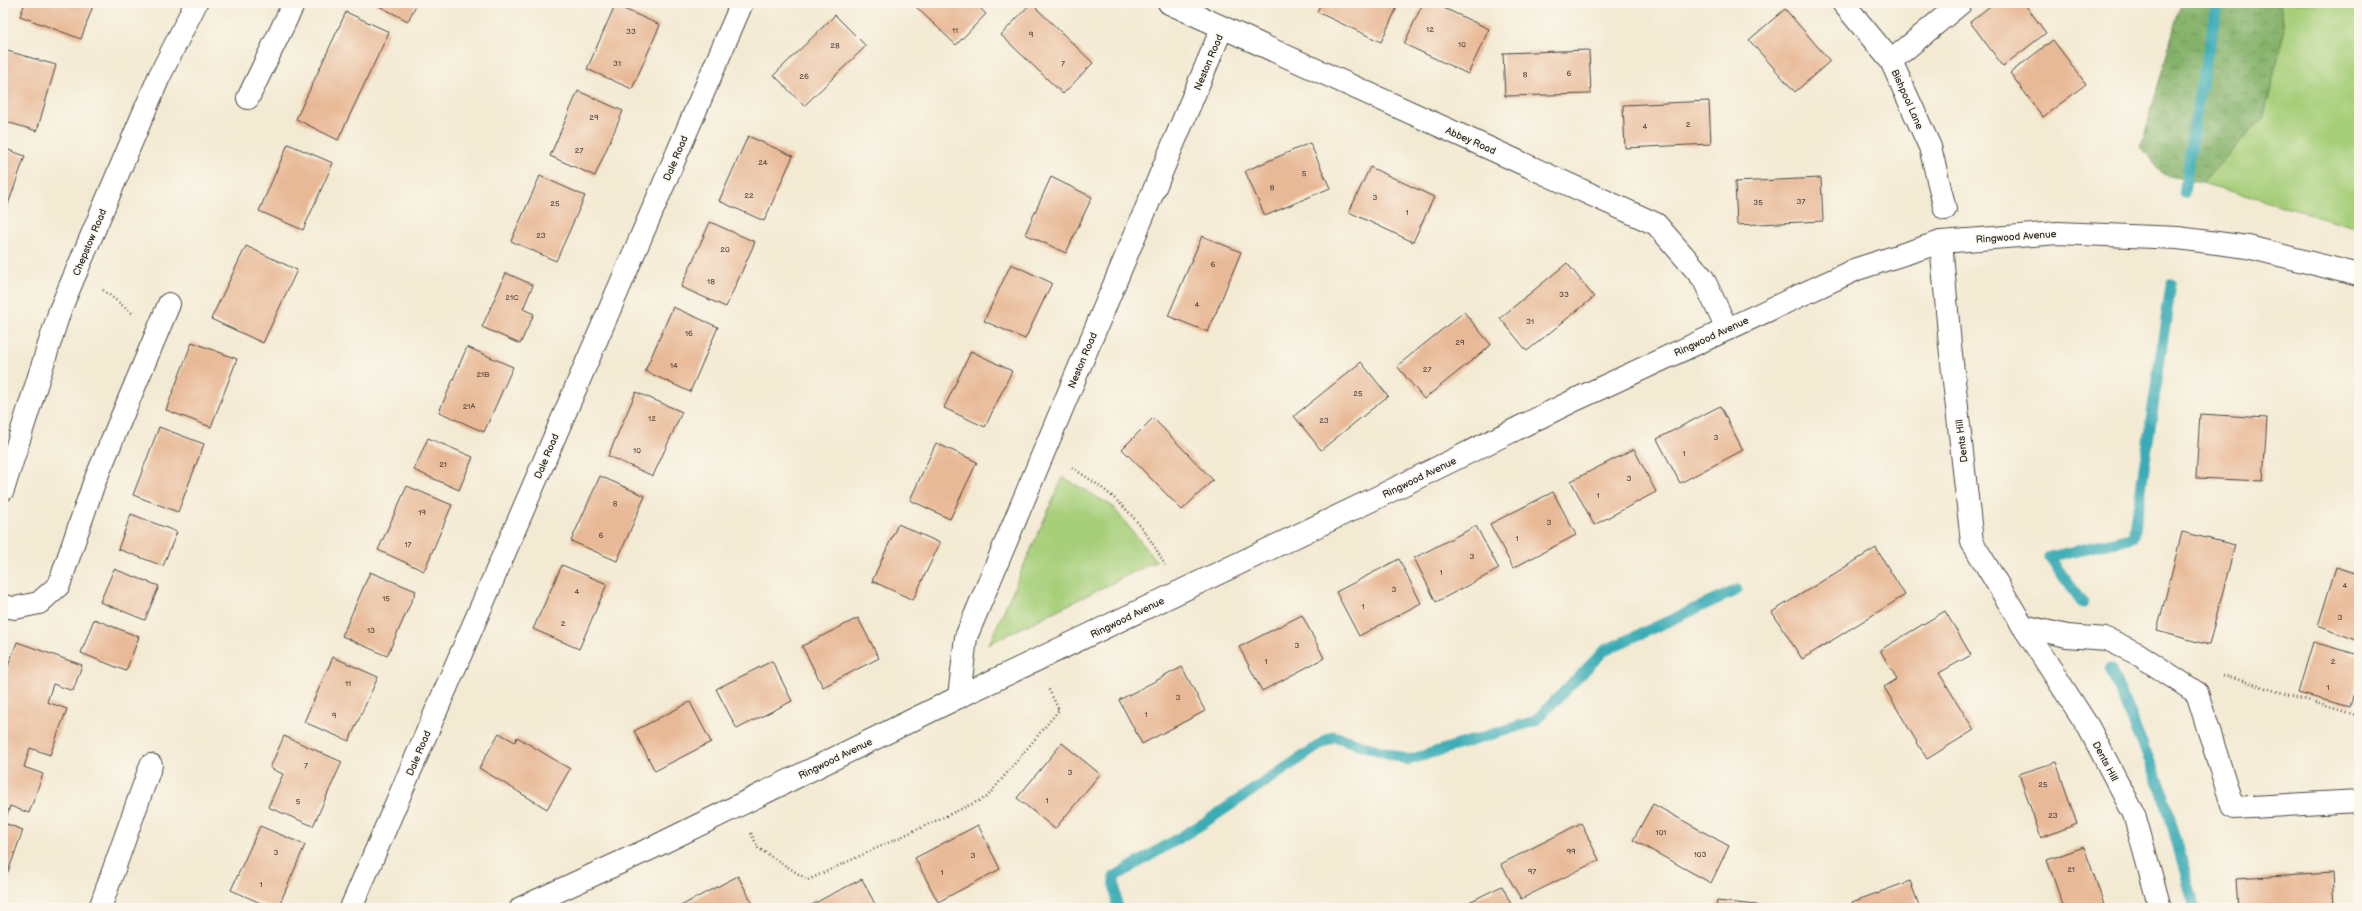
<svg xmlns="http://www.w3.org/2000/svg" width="2362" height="911" font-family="'Balsamiq Sans',sans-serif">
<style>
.green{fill:#a7cf7a;stroke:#697d52}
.forest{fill:url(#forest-crowns);stroke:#586e4a}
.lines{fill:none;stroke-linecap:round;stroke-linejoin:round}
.stream{stroke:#3bacb5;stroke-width:11}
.building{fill:#e8b996}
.lane-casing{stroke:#494844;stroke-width:24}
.street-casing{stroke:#494844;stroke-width:24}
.secondary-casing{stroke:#494844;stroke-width:24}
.path{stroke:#494844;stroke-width:2.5;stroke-dasharray:1 3;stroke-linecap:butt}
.lane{stroke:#fff;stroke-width:22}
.street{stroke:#fff;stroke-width:22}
.secondary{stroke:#fff;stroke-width:22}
.labels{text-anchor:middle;stroke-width:3;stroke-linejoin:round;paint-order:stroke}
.number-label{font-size:8px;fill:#5a4e46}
.street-label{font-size:10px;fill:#2b2b2b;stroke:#fbf7ec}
</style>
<defs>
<pattern id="forest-crowns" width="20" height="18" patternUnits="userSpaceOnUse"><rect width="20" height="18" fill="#85b26a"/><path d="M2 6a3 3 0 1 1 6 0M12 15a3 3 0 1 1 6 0" fill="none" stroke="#6d9157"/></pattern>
</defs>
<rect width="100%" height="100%" fill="#fbf7ec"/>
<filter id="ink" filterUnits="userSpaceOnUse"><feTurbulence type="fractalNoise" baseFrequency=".025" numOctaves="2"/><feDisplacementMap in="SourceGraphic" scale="8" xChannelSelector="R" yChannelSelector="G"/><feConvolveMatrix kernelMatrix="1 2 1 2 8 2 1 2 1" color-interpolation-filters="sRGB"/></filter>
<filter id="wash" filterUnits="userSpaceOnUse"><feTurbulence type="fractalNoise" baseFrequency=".012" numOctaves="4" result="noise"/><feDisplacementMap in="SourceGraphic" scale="16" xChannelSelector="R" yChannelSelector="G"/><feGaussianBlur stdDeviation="0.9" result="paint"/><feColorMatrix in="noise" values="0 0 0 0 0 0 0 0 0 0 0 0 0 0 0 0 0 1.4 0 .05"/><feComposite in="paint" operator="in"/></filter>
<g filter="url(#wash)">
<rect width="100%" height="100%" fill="#f3ead3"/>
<!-- green -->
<g class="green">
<polygon points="2281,3 2359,3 2359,228 2202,183 2264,116 2284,32"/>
<polygon points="1063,477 1112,506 1156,561 989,644"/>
</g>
<!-- forest -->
<polygon class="forest" points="2181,3 2281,3 2284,32 2264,116 2202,183 2165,175 2141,147"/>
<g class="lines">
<!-- stream -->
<g class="stream">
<polyline points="2184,193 2199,95 2218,3"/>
<polyline points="2083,603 2049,557 2134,537 2171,284"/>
<polyline points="2110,668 2163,792 2195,908"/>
<polyline points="1117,908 1114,877 1204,823 1333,736 1409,760 1535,721 1605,650 1737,590"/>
</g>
</g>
<g id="blocks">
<!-- building -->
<g class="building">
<polygon points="25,3 94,3 81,39 20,16"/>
<polygon points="373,3 417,3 408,21"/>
<polygon points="912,3 975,3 986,14 956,45"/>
<polygon points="1031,3 1093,63 1063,94 1001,35"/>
<polygon points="1321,3 1399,3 1381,42 1317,12"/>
<polygon points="1423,3 1433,3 1489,29 1468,74 1404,44"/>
<polygon points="1994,3 2024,3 2046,33 2003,66 1970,22"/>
<polygon points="615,5 660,25 632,89 587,69"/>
<polygon points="1785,9 1830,61 1795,92 1749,40"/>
<polygon points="346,12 389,32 338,140 296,119"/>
<polygon points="835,15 866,46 804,106 774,75"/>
<polygon points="2053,40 2086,84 2043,117 2010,73"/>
<polygon points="4,50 56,65 37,131 3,121"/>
<polygon points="1589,50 1591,94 1505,96 1503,53"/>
<polygon points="578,91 623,111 595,176 550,156"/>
<polygon points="1709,101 1711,144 1625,148 1623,105"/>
<polygon points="748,136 793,156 764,221 719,201"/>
<polygon points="1310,143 1330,188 1265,216 1245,171"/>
<polygon points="288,144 333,163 303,230 259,211"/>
<polygon points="3,148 25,156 3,219"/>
<polygon points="1370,167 1434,197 1413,242 1349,212"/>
<polygon points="540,176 585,196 556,261 511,241"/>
<polygon points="1051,177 1092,197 1066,253 1025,234"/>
<polygon points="1821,178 1823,221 1737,225 1735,182"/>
<polygon points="710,222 755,242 726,307 681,287"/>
<polygon points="1202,236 1241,252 1208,332 1168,316"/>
<polygon points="246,246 297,270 263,343 211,319"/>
<polygon points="1567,263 1594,297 1527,351 1500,318"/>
<polygon points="1011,264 1052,283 1025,339 984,321"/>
<polygon points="506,273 533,285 523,309 534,314 520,344 482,327"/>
<polygon points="673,307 718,327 690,392 645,371"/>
<polygon points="1464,312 1491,345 1424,399 1397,366"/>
<polygon points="192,342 237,359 211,427 166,410"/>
<polygon points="467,347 513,367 484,432 439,412"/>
<polygon points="971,351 1012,371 985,427 944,408"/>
<polygon points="1361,362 1388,396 1321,450 1294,416"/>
<polygon points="636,392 682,412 653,476 608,456"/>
<polygon points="1720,406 1743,450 1680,483 1657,439"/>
<polygon points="2200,414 2267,418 2263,481 2196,478"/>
<polygon points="1153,418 1213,480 1182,510 1122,449"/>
<polygon points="159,427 204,444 178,512 133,495"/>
<polygon points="428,438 473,457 459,490 414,470"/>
<polygon points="936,443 977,462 950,519 910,500"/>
<polygon points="1634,449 1656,492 1594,525 1571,481"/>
<polygon points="600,476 645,496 617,561 571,541"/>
<polygon points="407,486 452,505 424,571 378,550"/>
<polygon points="1553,492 1576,535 1513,568 1490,524"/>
<polygon points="131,514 177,532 163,566 118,549"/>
<polygon points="898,524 940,543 913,600 872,581"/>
<polygon points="1476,526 1499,569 1436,602 1414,558"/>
<polygon points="2182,532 2235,545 2209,645 2157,631"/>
<polygon points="1876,548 1905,595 1802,659 1772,612"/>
<polygon points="1399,559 1421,603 1359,636 1336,592"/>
<polygon points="562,565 607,584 579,649 533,629"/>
<polygon points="2336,567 2359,574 2359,641 2318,626"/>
<polygon points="114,569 159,586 145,620 100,602"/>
<polygon points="370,572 416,591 387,656 342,636"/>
<polygon points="1945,611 1971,655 1939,673 1974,730 1927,759 1884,687 1897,679 1880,650"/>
<polygon points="1302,615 1324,658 1262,691 1239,647"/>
<polygon points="858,618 879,658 823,687 802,646"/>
<polygon points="94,619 139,637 126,671 81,653"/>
<polygon points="17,642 82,665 73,691 53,684 47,702 67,709 50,755 30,748 24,767 43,774 29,813 10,806 4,823 23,830 8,872 3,870 3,680"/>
<polygon points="2313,642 2359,655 2359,673 2350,707 2298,693"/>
<polygon points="333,657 378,677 349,741 304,722"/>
<polygon points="772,661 792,701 737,729 716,689"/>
<polygon points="1182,667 1205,711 1142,744 1119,700"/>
<polygon points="690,702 711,742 655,771 634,731"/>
<polygon points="499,733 515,742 517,737 570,769 547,809 479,768"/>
<polygon points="284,736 342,762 313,826 268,807 283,774 270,768"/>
<polygon points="1062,743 1100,774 1055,829 1017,798"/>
<polygon points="2056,762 2077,824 2041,838 2019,774"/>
<polygon points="1653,804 1729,846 1711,883 1633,840"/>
<polygon points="1581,823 1599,860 1521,899 1501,864"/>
<polygon points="978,825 1000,869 938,902 915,858"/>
<polygon points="260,826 305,845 278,908 272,908 231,890"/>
<polygon points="2084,847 2095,878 2105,908 2064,908 2047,860"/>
<polygon points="2332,873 2334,908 2238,908 2236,879"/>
<polygon points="738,876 755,908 677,908 707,892"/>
<polygon points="862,879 877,908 806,908 830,895"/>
<polygon points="1910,881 1920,908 1854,908 1852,902"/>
<polygon points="1502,886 1513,908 1458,908 1463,905"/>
<polygon points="1717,901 1757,905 1757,908 1716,908"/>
</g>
</g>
</g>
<g filter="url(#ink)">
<use href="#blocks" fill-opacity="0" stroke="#494844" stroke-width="1"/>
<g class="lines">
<defs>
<g id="lane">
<polyline points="2197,693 2233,808 2359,801"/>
<polyline points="100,908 151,765"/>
</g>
<g id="street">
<polyline points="1169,3 1656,224 1703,278 1727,329"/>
<polyline points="1843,3 1891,61 1930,147 1945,209"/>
<polyline points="1891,61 1961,3"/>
<polyline points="248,98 294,3"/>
<polyline points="1941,242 1950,345 1972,542 2023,626 2089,728 2134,814 2160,908"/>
<polyline points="3,606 15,608 39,603 59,585 94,483 169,304"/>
<polyline points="2023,626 2067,636 2107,639 2138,654 2197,693"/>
<polyline points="959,697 966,637 1222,28"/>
<polyline points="351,908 742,3"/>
</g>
<g id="secondary">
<polyline points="3,490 60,310 159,77 196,3"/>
<polyline points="521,908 654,847 959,697 1376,498 1577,399 1857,269 1941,242 2058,233 2178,238 2248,247 2359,275"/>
</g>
</defs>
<!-- lane casing -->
<use href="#lane" class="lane-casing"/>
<!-- street casing -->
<use href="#street" class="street-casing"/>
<!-- secondary casing -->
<use href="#secondary" class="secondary-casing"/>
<!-- path -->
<g class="path">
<polyline points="103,290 132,313"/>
<path d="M1072,468c45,27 68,51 93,97"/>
<polyline points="2223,675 2359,716"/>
<polyline points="751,833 758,848 808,880 987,797 1059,710 1048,688"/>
</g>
<!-- lane -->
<use href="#lane" class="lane"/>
<!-- street -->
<use href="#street" class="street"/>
<!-- secondary -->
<use href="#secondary" class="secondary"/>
</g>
</g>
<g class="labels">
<!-- number labels -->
<g class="number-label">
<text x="1430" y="32">12</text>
<text x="955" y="33">11</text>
<text x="631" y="34">33</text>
<text x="1031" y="37">9</text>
<text x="1462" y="47">10</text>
<text x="835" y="48">28</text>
<text x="617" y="66">31</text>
<text x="1063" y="66">7</text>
<text x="1569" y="76">6</text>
<text x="1525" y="77">8</text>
<text x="804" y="79">26</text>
<text x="594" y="120">29</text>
<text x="1688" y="127">2</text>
<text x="1645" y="129">4</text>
<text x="579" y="153">27</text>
<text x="763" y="165">24</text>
<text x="1304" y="176">5</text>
<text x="1272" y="190">8</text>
<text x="749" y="198">22</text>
<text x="1375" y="200">3</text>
<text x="1801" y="204">37</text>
<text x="1758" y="205">35</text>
<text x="555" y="206">25</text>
<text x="1407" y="215">1</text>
<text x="541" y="238">23</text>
<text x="725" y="252">20</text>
<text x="1213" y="267">6</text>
<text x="711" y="284">18</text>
<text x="1564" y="297">33</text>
<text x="512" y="300">21C</text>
<text x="1197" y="307">4</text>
<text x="1530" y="324">31</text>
<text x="689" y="336">16</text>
<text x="1460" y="345">29</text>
<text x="674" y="368">14</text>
<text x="1427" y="372">27</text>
<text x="483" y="377">21B</text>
<text x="1358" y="396">25</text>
<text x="469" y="409">21A</text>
<text x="652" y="421">12</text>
<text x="1324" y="423">23</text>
<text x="1716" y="440">3</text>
<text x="637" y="453">10</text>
<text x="1684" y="456">1</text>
<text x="443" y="467">21</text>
<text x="1629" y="481">3</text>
<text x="1598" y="498">1</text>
<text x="615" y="506">8</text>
<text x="422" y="515">19</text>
<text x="1549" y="525">3</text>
<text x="601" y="538">6</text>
<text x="1517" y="541">1</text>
<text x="408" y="547">17</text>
<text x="1472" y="559">3</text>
<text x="1441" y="575">1</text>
<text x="2345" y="588">4</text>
<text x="1394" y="592">3</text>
<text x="577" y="594">4</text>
<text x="386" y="601">15</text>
<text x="1363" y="609">1</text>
<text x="2340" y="620">3</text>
<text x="563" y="626">2</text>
<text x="371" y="633">13</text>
<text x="1297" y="648">3</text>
<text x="1266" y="664">1</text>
<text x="2333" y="664">2</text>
<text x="348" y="686">11</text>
<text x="2328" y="690">1</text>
<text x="1178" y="700">3</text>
<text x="1146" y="717">1</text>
<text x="334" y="718">9</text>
<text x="306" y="768">7</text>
<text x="1070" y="775">3</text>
<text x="2043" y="787">25</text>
<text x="1047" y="803">1</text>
<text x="298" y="804">5</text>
<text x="2053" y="818">23</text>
<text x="1661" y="835">101</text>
<text x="1571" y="854">99</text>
<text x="276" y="855">3</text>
<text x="1700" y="857">103</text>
<text x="973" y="858">3</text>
<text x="2071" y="872">21</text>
<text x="1532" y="874">97</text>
<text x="942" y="875">1</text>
<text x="261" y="887">1</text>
</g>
<!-- street labels -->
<g class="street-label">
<text transform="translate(1208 62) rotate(-67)" y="4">Neston Road</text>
<text transform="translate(1908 99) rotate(66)" y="4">Bishpool Lane</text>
<text transform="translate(1471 140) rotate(24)" y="4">Abbey Road</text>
<text transform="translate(675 158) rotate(-67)" y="4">Dale Road</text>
<text transform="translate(2016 236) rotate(-4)" y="4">Ringwood Avenue</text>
<text transform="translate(89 242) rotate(-67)" y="4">Chepstow Road</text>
<text transform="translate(1711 336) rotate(-25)" y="4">Ringwood Avenue</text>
<text transform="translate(1082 360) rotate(-67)" y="4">Neston Road</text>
<text transform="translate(1961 441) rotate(-97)" y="4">Dents Hill</text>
<text transform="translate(546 456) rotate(-67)" y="4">Dale Road</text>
<text transform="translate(1419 477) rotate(-26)" y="4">Ringwood Avenue</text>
<text transform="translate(1127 617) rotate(-26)" y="4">Ringwood Avenue</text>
<text transform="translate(418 753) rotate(-67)" y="4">Dale Road</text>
<text transform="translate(835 758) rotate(-26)" y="4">Ringwood Avenue</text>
<text transform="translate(2106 761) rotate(62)" y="4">Dents Hill</text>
</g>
</g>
<!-- margin -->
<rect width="2362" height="911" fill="none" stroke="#fbf7ec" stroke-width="16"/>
</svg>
